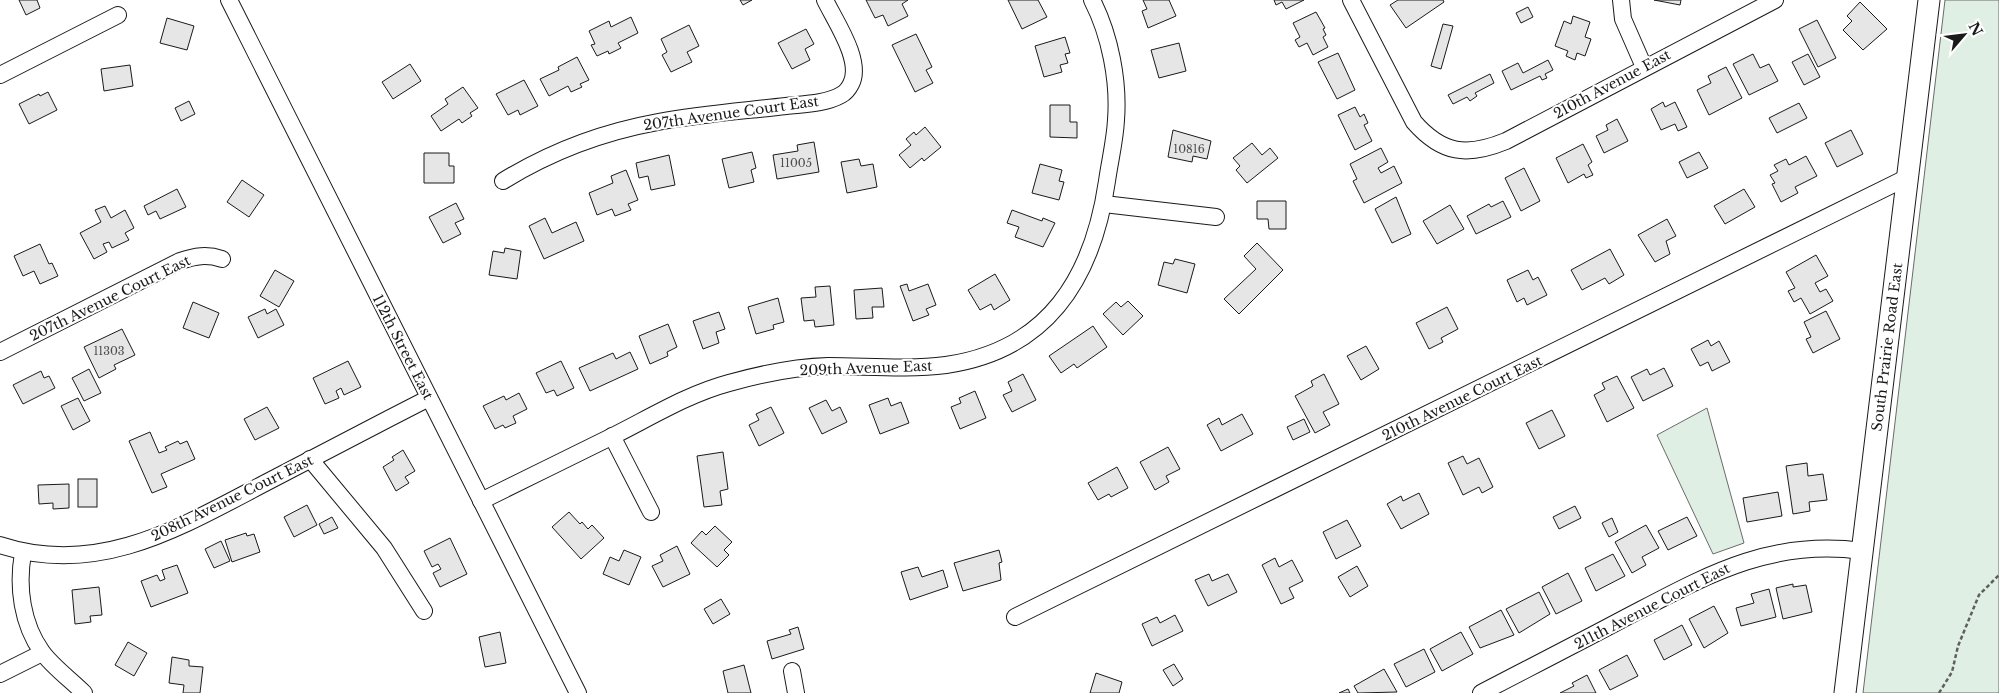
<svg xmlns="http://www.w3.org/2000/svg" width="1999" height="693" font-family="'Libre Baskerville',serif">
<style>
.green{fill:#e0efe3;stroke:#6a6a6a}
.building{fill:#e6e6e6;stroke:#1a1a1a}
.lines{fill:none;stroke-linecap:round;stroke-linejoin:round}
.minor-casing{stroke:#1a1a1a;stroke-width:18}
.major-casing{stroke:#1a1a1a;stroke-width:23}
.path{stroke:#5f5f5f;stroke-width:2.5;stroke-dasharray:4 2.5;stroke-linecap:butt}
.minor{stroke:#fff;stroke-width:16}
.major{stroke:#fff;stroke-width:21}
.labels{text-anchor:middle;stroke-width:4;stroke-linejoin:round;paint-order:stroke}
.number-label{font-size:11px;fill:#4d4d4d}
.street-label{font-size:14px;fill:#1a1a1a;stroke:#fff}
</style>
<rect width="100%" height="100%" fill="#fff"/>
<!-- green -->
<g class="green">
<polygon points="1945,0 1999,0 1999,693 1863,693"/>
<polygon points="1707,408 1744,543 1713,554 1657,435"/>
</g>
<!-- building -->
<g class="building">
<polygon points="19,0 37,0 40,8 26,15"/>
<polygon points="740,0 752,0 743,5"/>
<polygon points="866,0 908,0 902,4 908,16 888,26 883,15 875,18"/>
<polygon points="1008,0 1038,0 1047,17 1022,29"/>
<polygon points="1143,0 1169,0 1176,16 1148,28 1142,11 1147,9"/>
<polygon points="1274,0 1304,0 1286,9 1282,2 1276,5"/>
<polygon points="1398,0 1443,0 1444,2 1406,28 1390,5"/>
<polygon points="1654,0 1681,0 1680,5"/>
<polygon points="1860,2 1887,29 1863,50 1843,30 1852,21 1847,16"/>
<polygon points="1528,7 1533,17 1521,23 1516,13"/>
<polygon points="1316,12 1325,28 1323,29 1326,35 1323,37 1328,47 1313,55 1307,43 1299,47 1295,40 1300,37 1293,23"/>
<polygon points="1573,16 1590,22 1585,37 1591,39 1585,56 1577,53 1575,60 1566,56 1568,51 1555,46 1564,21 1571,24"/>
<polygon points="631,17 638,33 618,43 621,48 609,54 608,51 597,56 591,45 595,44 589,31 609,21 611,27"/>
<polygon points="167,18 194,26 187,50 160,43"/>
<polygon points="1817,20 1836,58 1818,67 1799,29"/>
<polygon points="1443,24 1453,26 1441,69 1431,66"/>
<polygon points="689,25 699,46 687,52 692,62 671,72 662,55 667,52 661,39"/>
<polygon points="806,29 814,44 805,49 810,60 792,69 778,43"/>
<polygon points="916,34 932,67 926,70 933,83 915,92 892,45"/>
<polygon points="1065,37 1070,53 1065,54 1068,63 1060,65 1062,72 1044,77 1035,46"/>
<polygon points="1179,43 1186,71 1159,78 1151,50"/>
<polygon points="1338,53 1355,90 1337,99 1318,62"/>
<polygon points="1753,54 1760,68 1769,64 1778,81 1749,95 1733,64"/>
<polygon points="1808,54 1820,77 1804,85 1792,62"/>
<polygon points="577,57 589,80 580,84 582,87 571,92 568,86 549,96 540,79 559,70 558,67"/>
<polygon points="1548,60 1553,70 1545,74 1547,78 1542,80 1540,76 1511,90 1502,71 1518,63 1523,73"/>
<polygon points="410,64 421,81 393,99 382,82"/>
<polygon points="130,65 133,86 104,91 101,69"/>
<polygon points="1726,67 1742,98 1709,115 1697,90 1711,83 1708,76"/>
<polygon points="1490,74 1494,83 1475,93 1477,96 1470,101 1467,97 1453,104 1448,95"/>
<polygon points="524,80 538,106 520,115 518,110 508,115 496,94"/>
<polygon points="463,87 478,108 470,113 472,116 462,123 459,119 441,131 431,116 448,104 445,99"/>
<polygon points="48,92 57,110 29,124 19,104 39,94 40,96"/>
<polygon points="189,101 195,114 181,121 175,108"/>
<polygon points="1663,102 1665,107 1675,102 1687,127 1678,131 1675,124 1661,130 1651,109"/>
<polygon points="1799,103 1807,118 1777,133 1769,118"/>
<polygon points="1050,105 1070,105 1070,122 1077,122 1077,138 1050,137"/>
<polygon points="1355,107 1360,117 1364,114 1368,123 1364,125 1372,141 1355,150 1338,115"/>
<polygon points="1617,119 1628,141 1604,153 1596,136 1608,130 1606,125"/>
<polygon points="925,127 941,147 924,161 922,158 910,168 899,155 911,145 906,139 914,132 916,135"/>
<polygon points="1173,130 1211,141 1207,159 1193,156 1192,162 1168,157"/>
<polygon points="1851,130 1863,154 1837,167 1825,143"/>
<polygon points="814,142 819,172 777,179 773,155 798,151 797,145"/>
<polygon points="1252,143 1262,155 1270,148 1278,158 1247,183 1236,170 1240,166 1233,158"/>
<polygon points="1583,144 1592,162 1588,165 1593,175 1586,178 1584,174 1568,183 1556,158"/>
<polygon points="1381,148 1388,162 1378,168 1381,173 1394,166 1402,183 1364,203 1353,181 1357,179 1350,164"/>
<polygon points="752,152 756,168 751,170 754,182 729,188 722,159"/>
<polygon points="1699,152 1708,168 1687,178 1679,162"/>
<polygon points="424,153 449,153 449,166 454,166 454,183 424,183"/>
<polygon points="669,155 675,185 651,190 648,176 639,178 636,163"/>
<polygon points="1806,156 1817,176 1795,187 1798,193 1781,202 1772,184 1775,183 1770,175 1778,171 1774,165 1786,159 1789,165"/>
<polygon points="859,159 861,166 873,164 877,187 847,193 841,162"/>
<polygon points="1040,164 1062,170 1059,181 1064,182 1059,200 1032,193"/>
<polygon points="1524,168 1540,201 1521,211 1505,178"/>
<polygon points="626,170 638,200 628,204 631,210 615,216 612,209 597,215 589,193 613,183 611,176"/>
<polygon points="242,180 264,195 249,217 227,202"/>
<polygon points="177,189 186,207 160,219 156,211 148,215 144,206"/>
<polygon points="1744,189 1755,207 1725,224 1714,206"/>
<polygon points="1396,197 1411,234 1392,243 1375,209"/>
<polygon points="1257,201 1286,201 1286,229 1269,229 1268,219 1257,219"/>
<polygon points="1503,201 1511,217 1476,234 1467,216 1489,204 1491,207"/>
<polygon points="456,203 464,219 455,223 461,234 443,243 429,217"/>
<polygon points="1450,205 1464,229 1437,244 1423,221"/>
<polygon points="105,206 111,218 125,210 134,228 125,233 129,240 112,248 109,242 103,244 107,252 94,259 80,233 101,222 95,210"/>
<polygon points="1012,210 1042,221 1043,218 1055,223 1043,247 1015,237 1019,227 1007,223"/>
<polygon points="545,218 552,233 576,222 584,241 544,259 529,226"/>
<polygon points="1667,219 1676,236 1666,241 1670,254 1655,262 1638,235"/>
<polygon points="1257,243 1283,270 1239,314 1224,299 1256,269 1244,256"/>
<polygon points="40,244 49,264 52,263 58,276 40,284 34,271 23,276 14,256"/>
<polygon points="505,248 521,251 517,279 489,275 493,251 504,253"/>
<polygon points="1610,249 1624,275 1609,284 1605,278 1582,290 1571,270"/>
<polygon points="1816,255 1828,276 1815,283 1820,292 1826,289 1833,301 1810,314 1801,298 1794,302 1788,291 1795,288 1786,272"/>
<polygon points="1175,259 1195,264 1187,293 1158,285 1164,262 1173,264"/>
<polygon points="275,270 294,281 279,307 260,296"/>
<polygon points="1528,270 1533,280 1538,277 1547,295 1527,305 1524,298 1517,302 1507,280"/>
<polygon points="995,274 1010,300 994,310 991,304 980,310 968,290"/>
<polygon points="907,284 909,291 928,284 936,305 926,309 929,315 913,321 900,286"/>
<polygon points="830,286 834,325 815,327 814,320 804,321 801,298 816,297 815,287"/>
<polygon points="882,288 884,307 872,307 873,318 856,319 854,290"/>
<polygon points="778,298 784,322 773,325 774,329 756,334 748,307"/>
<polygon points="1128,301 1143,316 1123,335 1103,314 1116,302 1121,307"/>
<polygon points="193,302 219,313 209,338 183,328"/>
<polygon points="1447,307 1458,329 1441,338 1443,342 1429,349 1416,323"/>
<polygon points="265,309 267,314 276,309 284,325 258,338 248,317"/>
<polygon points="1826,311 1840,339 1813,353 1806,339 1811,337 1804,322"/>
<polygon points="719,312 725,329 716,332 719,343 703,349 693,321"/>
<polygon points="668,324 677,347 667,352 668,356 650,364 639,336"/>
<polygon points="1093,326 1107,347 1077,368 1074,364 1061,373 1049,356"/>
<polygon points="122,329 135,355 114,365 116,369 99,378 84,347"/>
<polygon points="1708,340 1711,346 1719,341 1730,362 1712,371 1708,362 1700,366 1691,349"/>
<polygon points="1366,346 1379,369 1361,380 1347,356"/>
<polygon points="630,352 638,369 590,391 579,368 613,353 616,359"/>
<polygon points="348,361 361,387 344,395 341,388 336,391 339,398 325,404 313,378"/>
<polygon points="561,361 574,388 557,396 554,390 546,393 536,373"/>
<polygon points="1664,368 1673,386 1643,401 1631,377 1647,369 1650,375"/>
<polygon points="89,369 101,393 84,401 72,378"/>
<polygon points="41,371 44,378 49,376 55,388 23,404 13,385"/>
<polygon points="1023,374 1036,400 1012,412 1003,395 1012,391 1008,382"/>
<polygon points="1324,374 1339,404 1323,412 1330,425 1315,433 1295,396 1313,386 1311,381"/>
<polygon points="1617,376 1634,408 1607,422 1594,395 1605,389 1602,383"/>
<polygon points="975,391 986,418 960,429 951,407 961,403 959,398"/>
<polygon points="519,393 527,409 513,416 516,423 505,428 503,425 495,429 483,406 504,396 506,400"/>
<polygon points="78,398 90,421 73,430 61,406"/>
<polygon points="888,398 891,406 901,402 909,423 880,434 869,405"/>
<polygon points="826,400 832,411 840,407 847,422 822,434 809,408"/>
<polygon points="267,407 279,428 255,440 244,419"/>
<polygon points="771,407 784,433 759,446 749,425 759,420 756,414"/>
<polygon points="1552,410 1565,436 1539,449 1526,423"/>
<polygon points="1242,414 1253,434 1221,451 1207,425 1219,418 1222,425"/>
<polygon points="1304,419 1310,432 1293,440 1287,427"/>
<polygon points="150,432 159,453 167,450 165,447 178,441 180,444 187,441 195,459 161,474 167,487 152,493 129,441"/>
<polygon points="1168,447 1180,469 1166,476 1169,482 1155,490 1140,462"/>
<polygon points="403,450 415,471 405,477 409,483 396,491 383,467 394,460 392,457"/>
<polygon points="723,452 728,489 720,491 722,505 704,507 697,456"/>
<polygon points="1463,456 1467,464 1479,458 1493,487 1482,493 1479,487 1463,495 1448,463"/>
<polygon points="1807,463 1808,476 1823,474 1827,500 1809,502 1810,511 1793,514 1786,466"/>
<polygon points="1117,467 1128,488 1111,497 1109,494 1098,500 1088,483"/>
<rect x="78" y="479" width="19" height="28"/>
<polygon points="69,484 69,508 53,509 53,503 39,504 38,485"/>
<polygon points="1778,492 1782,516 1747,522 1743,498"/>
<polygon points="1419,493 1429,514 1401,529 1387,504 1401,496 1403,501"/>
<polygon points="307,505 317,525 294,537 284,517"/>
<polygon points="1575,506 1581,518 1559,529 1553,517"/>
<polygon points="569,512 580,524 582,522 588,529 592,525 604,538 581,559 552,527"/>
<polygon points="332,517 338,528 324,534 319,524"/>
<polygon points="1687,517 1697,536 1668,550 1658,531"/>
<polygon points="1612,518 1618,532 1609,537 1602,523"/>
<polygon points="1347,520 1361,546 1336,559 1323,532"/>
<polygon points="1646,525 1659,548 1642,557 1646,565 1632,573 1615,542"/>
<polygon points="715,526 732,542 724,550 729,555 717,567 691,543 702,531 706,535"/>
<polygon points="246,533 247,536 254,534 260,552 232,562 225,540"/>
<polygon points="450,538 467,574 440,587 433,573 441,569 438,564 432,567 424,551"/>
<polygon points="221,541 230,561 214,568 205,549"/>
<polygon points="677,546 690,574 663,587 652,566 663,561 660,555"/>
<polygon points="624,550 641,557 629,585 603,574 610,557 619,561"/>
<polygon points="999,550 1002,562 999,563 1001,580 963,591 954,563"/>
<polygon points="1613,554 1625,576 1596,591 1585,568"/>
<polygon points="1275,558 1279,567 1292,560 1303,581 1289,588 1294,598 1281,604 1262,565"/>
<polygon points="177,565 188,593 151,607 141,581 157,575 160,581 165,579 162,570"/>
<polygon points="1357,566 1368,586 1350,597 1338,577"/>
<polygon points="918,567 922,577 943,570 948,587 910,600 901,572"/>
<polygon points="1568,573 1582,601 1556,614 1542,587"/>
<polygon points="1209,574 1212,581 1228,574 1237,592 1208,606 1195,580"/>
<polygon points="1793,584 1793,587 1806,585 1812,612 1783,619 1776,588"/>
<polygon points="99,587 102,615 90,616 91,622 75,624 72,590"/>
<polygon points="1769,589 1776,617 1741,626 1736,608 1754,603 1751,594"/>
<polygon points="1539,592 1550,614 1519,633 1506,609"/>
<polygon points="721,599 730,614 713,624 704,609"/>
<polygon points="1714,606 1728,633 1704,648 1689,619"/>
<polygon points="1501,610 1514,635 1480,648 1469,627"/>
<polygon points="1175,615 1183,631 1152,646 1142,624 1157,617 1160,623"/>
<polygon points="1682,625 1692,645 1664,660 1654,640"/>
<polygon points="798,627 804,649 772,659 767,641 791,634 789,630"/>
<polygon points="500,632 506,663 485,667 479,637"/>
<polygon points="1461,632 1473,654 1442,671 1430,649"/>
<polygon points="128,642 147,653 134,676 115,665"/>
<polygon points="1424,649 1435,672 1406,687 1394,664"/>
<polygon points="1627,655 1638,676 1610,690 1599,670"/>
<polygon points="172,657 189,660 189,666 203,667 200,693 183,693 184,685 169,683"/>
<polygon points="1174,664 1183,679 1173,686 1163,670"/>
<polygon points="744,665 751,693 728,693 723,671"/>
<polygon points="1384,669 1397,692 1358,693 1354,686"/>
<polygon points="1096,673 1122,682 1119,693 1090,693"/>
<polygon points="1587,675 1596,693 1560,693 1574,686 1572,683"/>
<polygon points="1348,689 1350,693 1339,693"/>
</g>
<g class="lines">
<defs>
<g id="minor">
<polyline points="229,0 578,693"/>
<path d="M1351,0l63,122c28,32 53,35 92,19l269,-141"/>
<polyline points="1621,0 1623,19 1644,67"/>
<polyline points="0,75 118,15"/>
<path d="M503,181c47,-29 100,-49 155,-59 42,-8 85,-11 128,-16 17,-2 39,-2 55,-11 4,-2 8,-7 10,-11 12,-23 -16,-63 -26,-84"/>
<polyline points="1104,204 1216,217"/>
<path d="M0,352l180,-91c15,-5 27,-7 42,-2"/>
<polyline points="612,436 651,512"/>
<polyline points="310,459 384,548 424,611"/>
<path d="M481,501c44,-22 88,-43 132,-65 38,-19 75,-42 116,-53 32,-9 66,-16 99,-17 39,0 79,4 118,-1 103,-15 147,-88 161,-184 3,-21 8,-41 9,-61 3,-39 -6,-85 -24,-120"/>
<path d="M0,545c101,33 184,-20 271,-65 52,-27 105,-55 158,-82"/>
<path d="M23,553c-6,34 -1,71 19,99 11,15 29,28 42,41"/>
<polyline points="1015,617 1908,177"/>
<polyline points="792,671 796,693"/>
<polyline points="0,674 42,653"/>
<path d="M1481,693c48,-25 95,-49 142,-74 79,-41 145,-81 239,-68"/>
</g>
<polyline id="major" points="1845,693 1929,0"/>
</defs>
<!-- minor casing -->
<use href="#minor" class="minor-casing"/>
<!-- major casing -->
<use href="#major" class="major-casing"/>
<!-- path -->
<polyline class="path" points="1939,693 1952,672 1958,646 1979,595 1999,575"/>
<!-- minor -->
<use href="#minor" class="minor"/>
<!-- major -->
<use href="#major" class="major"/>
</g>
<g class="labels">
<!-- number labels -->
<g class="number-label">
<text x="1189" y="153">10816</text>
<text x="796" y="167">11005</text>
<text x="109" y="355">11303</text>
</g>
<!-- street labels -->
<g class="street-label">
<text transform="translate(1612 84) rotate(-28)" y="5">210th Avenue East</text>
<text transform="translate(731 113) rotate(-8)" y="5">207th Avenue Court East</text>
<text transform="translate(110 298) rotate(-26)" y="5">207th Avenue Court East</text>
<text transform="translate(403 347) rotate(63)" y="5">112th Street East</text>
<text transform="translate(1887 347) rotate(-83)" y="5">South Prairie Road East</text>
<text transform="translate(866 368) rotate(-2)" y="5">209th Avenue East</text>
<text transform="translate(1462 398) rotate(-26)" y="5">210th Avenue Court East</text>
<text transform="translate(232 498) rotate(-26)" y="5">208th Avenue Court East</text>
<text transform="translate(1652 606) rotate(-27)" y="5">211th Avenue Court East</text>
</g>
</g>
<!-- north arrow -->
<g transform="translate(1964 35) rotate(62)" stroke="#ffffff" stroke-width="4" paint-order="stroke">
<path d="M0-4L9 19L0 12L-9 19Z" fill="#1a1a1a"/>
<text y="-8" font-size="14" font-weight="bold" text-anchor="middle" fill="#1a1a1a">N</text>
</g>
</svg>
